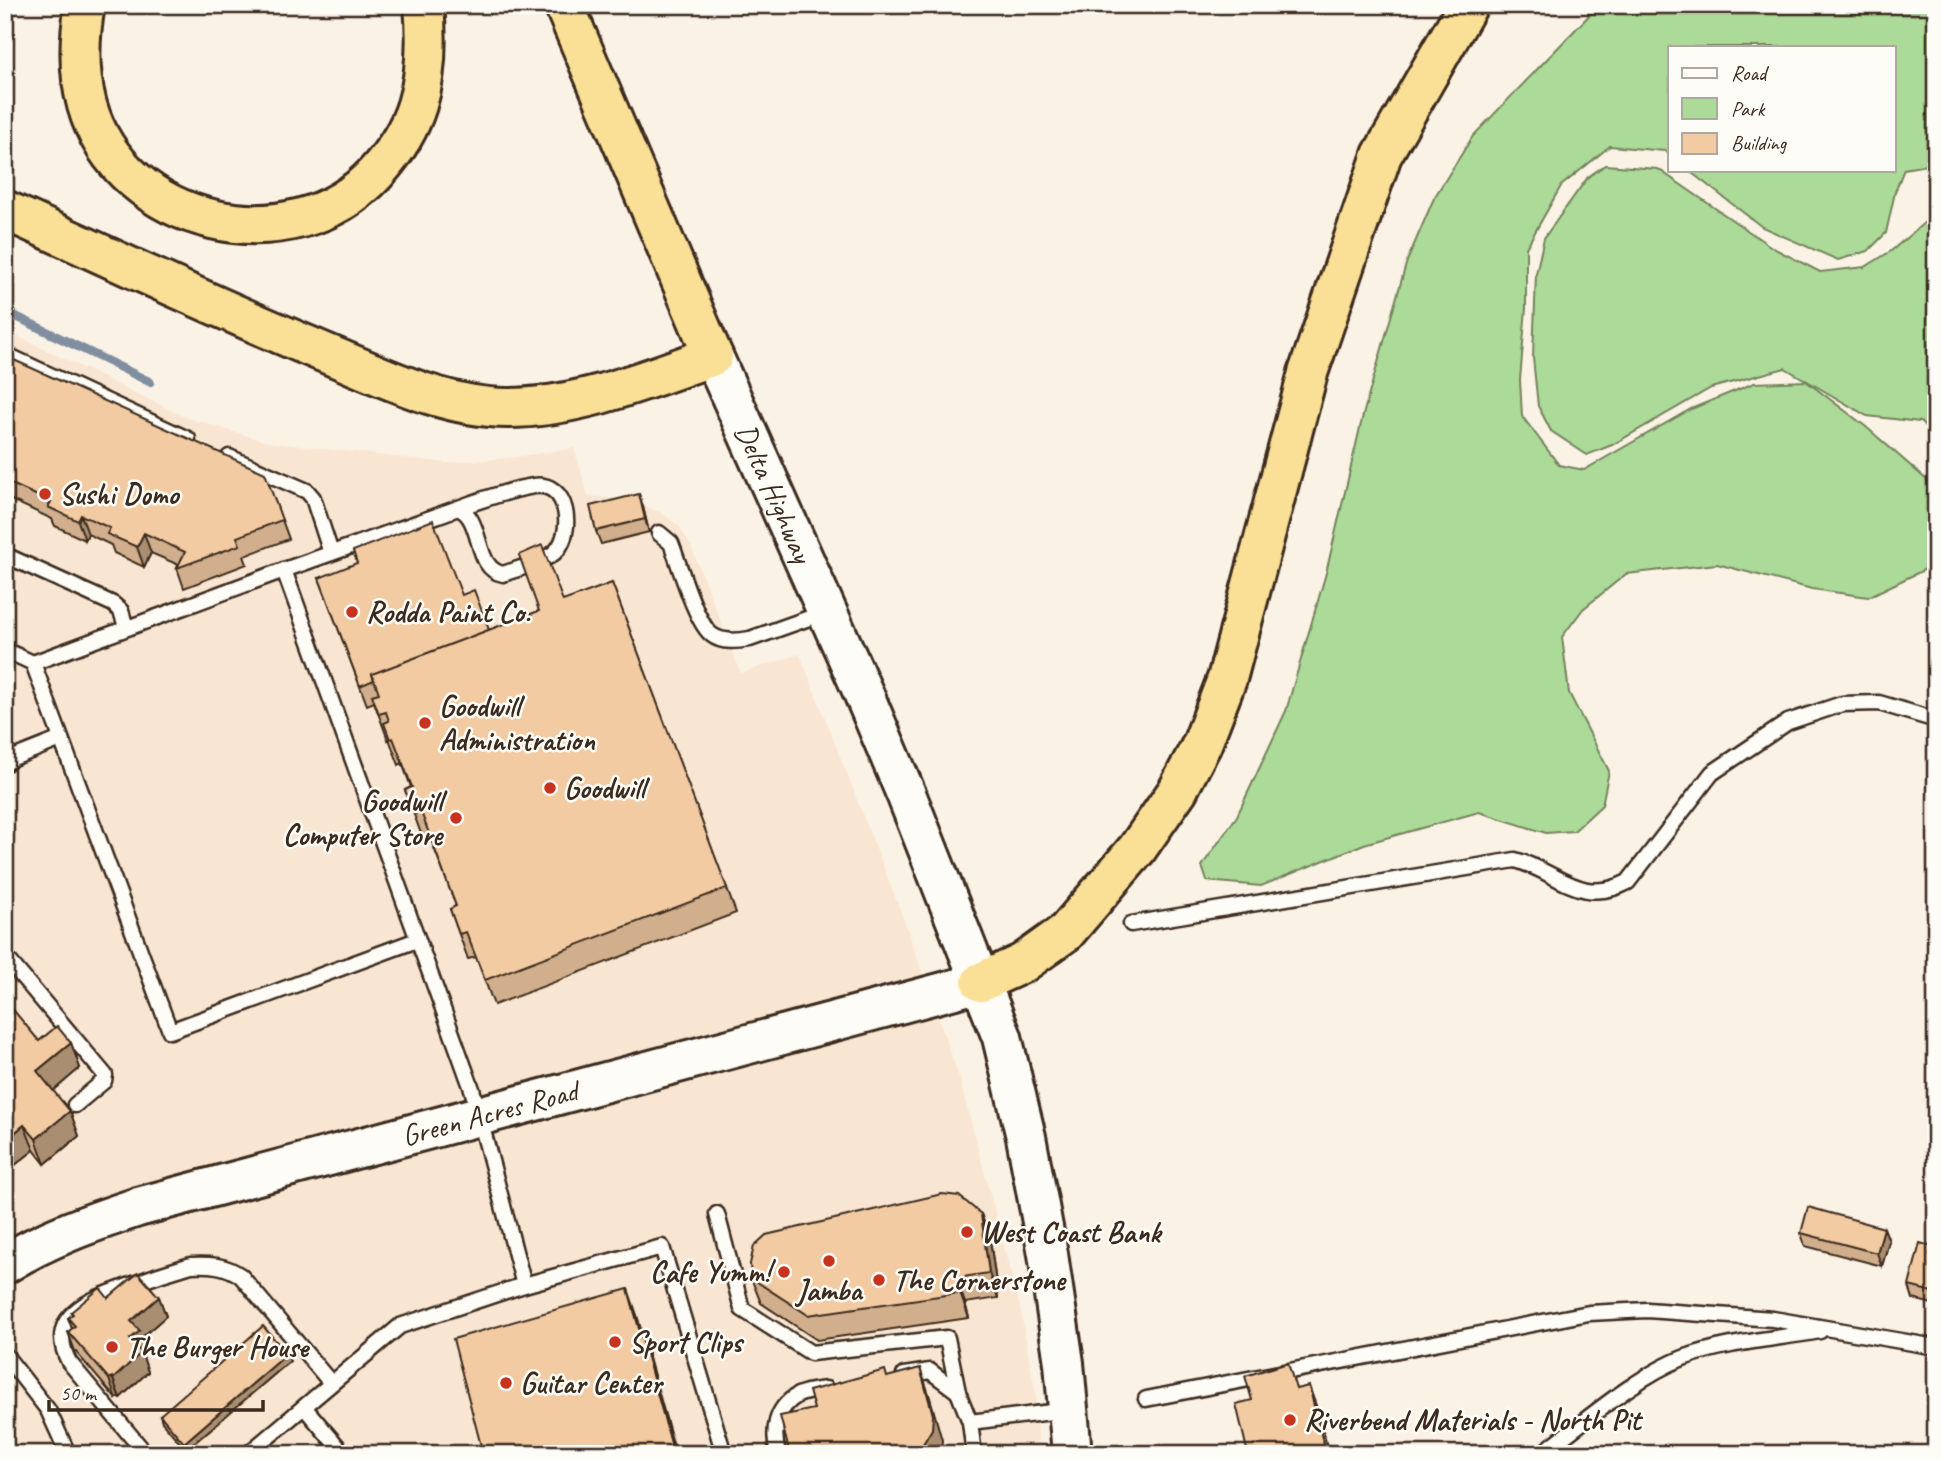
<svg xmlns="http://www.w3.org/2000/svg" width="1941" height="1459" font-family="Caveat,sans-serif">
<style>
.built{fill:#f9e6d2}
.green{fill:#acda99;stroke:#74825c;stroke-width:2}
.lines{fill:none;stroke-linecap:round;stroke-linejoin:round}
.stream{stroke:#808fa0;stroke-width:9}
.lane-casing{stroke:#3b2a1e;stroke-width:19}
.secondary-casing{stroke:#3b2a1e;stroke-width:44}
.highway-casing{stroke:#3b2a1e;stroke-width:44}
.lane{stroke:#fdfcf7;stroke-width:14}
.secondary{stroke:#fdfcf7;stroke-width:38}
.highway{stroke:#fadf96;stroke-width:38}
.wall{fill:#d1af8c;stroke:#3b2a1e;stroke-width:2}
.shaded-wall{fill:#aa8e72;stroke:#3b2a1e;stroke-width:2}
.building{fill:#f3cba3;stroke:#3b2a1e;stroke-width:2}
.poi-dot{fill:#c8321e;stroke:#fdfcf7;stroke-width:2.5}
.labels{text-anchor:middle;stroke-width:5;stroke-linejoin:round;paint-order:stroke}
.street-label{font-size:30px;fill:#3b2a1e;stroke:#fdfcf7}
.poi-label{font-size:30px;font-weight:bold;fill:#3b2a1e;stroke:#fdfcf7;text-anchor:start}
</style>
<rect width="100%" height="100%" fill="#fbf2e6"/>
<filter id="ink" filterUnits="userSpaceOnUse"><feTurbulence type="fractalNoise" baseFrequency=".0143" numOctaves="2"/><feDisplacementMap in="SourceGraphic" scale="14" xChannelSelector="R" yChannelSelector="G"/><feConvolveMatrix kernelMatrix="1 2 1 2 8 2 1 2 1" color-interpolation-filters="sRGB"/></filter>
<g filter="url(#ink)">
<!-- built -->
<polygon class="built" points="5,330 185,417 268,442 447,463 508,458 574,448 588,496 631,500 662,513 680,527 691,546 741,673 800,654 903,917 959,1077 1019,1302 1036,1395 1039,1454 5,1454"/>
<!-- green -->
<g class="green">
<polygon points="1599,5 1936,5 1936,169 1932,164 1904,169 1895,192 1886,233 1868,251 1838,260 1762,227 1688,170 1894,170 1894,47 1670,47 1670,155 1665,151 1610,146 1561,186 1526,248 1526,308 1520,380 1522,416 1559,465 1584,470 1691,409 1754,383 1806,381 1865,426 1936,488 1936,564 1868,597 1812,589 1717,564 1626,574 1583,609 1562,637 1569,693 1609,771 1602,805 1574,831 1546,833 1479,812 1364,844 1261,886 1207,881 1202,866 1237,816 1286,711 1326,573 1363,415 1407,261 1434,198 1473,136"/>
<polygon points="1605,165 1658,169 1773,248 1820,272 1865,267 1891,251 1932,216 1936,217 1936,436 1920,422 1867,416 1785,368 1711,388 1612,445 1587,455 1551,431 1538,406 1533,358 1536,274 1544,238 1588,177"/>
</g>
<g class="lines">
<!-- stream -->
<polyline class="stream" points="5,311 150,382"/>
<defs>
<g id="lane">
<polyline points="5,354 188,439"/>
<polyline points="229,457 307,491 313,498 331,553"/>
<path d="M659,533l12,10c8,20 25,81 41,92 10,8 26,6 38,4l76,-27"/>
<polyline points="5,555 113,604 121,611 126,627"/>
<path d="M284,570c50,-18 101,-36 152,-54 28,-10 70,-26 98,-30 34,-5 40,44 23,64 -9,11 -40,19 -54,24 -30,-5 -19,-56 -45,-66"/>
<polyline points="5,650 33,663 284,570 472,1089 524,1285"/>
<polyline points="33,663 170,1031 417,940"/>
<polyline points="5,764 13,758 61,739"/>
<path d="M1131,924l384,-64c43,11 65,47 113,22l84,-109 76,-51 54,-18 37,-1 57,17"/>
<polyline points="5,956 105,1075 104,1081 75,1105"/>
<polyline points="717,1214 742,1309 811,1353 947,1338 958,1392 970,1422 974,1454"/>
<polyline points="5,1355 48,1410 68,1454"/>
<polyline points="904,1375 930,1371 958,1392"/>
<polyline points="1146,1399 1589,1313 1647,1310 1773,1319 1936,1347"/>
<polyline points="304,1407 344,1454"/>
<polyline points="970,1422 1068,1410"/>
<path d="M146,1454l-77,-92c-25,-48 24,-63 59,-76 21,-8 42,-15 63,-21 18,-1 35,0 50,11l90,107"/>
<polyline points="248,1454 400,1326 524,1285 662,1247 724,1454"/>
<path d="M778,1454c-6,-23 -3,-46 20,-59 8,-4 19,-5 28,-6"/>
<path d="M1541,1454c42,-31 94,-77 142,-96 43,-16 92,-19 137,-27"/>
</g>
<g id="secondary">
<path id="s1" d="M713,356l149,334 44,104 96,243 24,100 22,117 16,109 8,91"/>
<path id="s2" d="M5,1264c41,-26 88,-42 133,-57l843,-225"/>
</g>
<g id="highway">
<path d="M85,5c-6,33 -7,67 2,100 34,122 205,160 289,68 18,-20 33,-42 41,-68 10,-32 10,-67 7,-100"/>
<path d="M5,210c108,49 216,100 325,145 56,23 116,53 178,53 70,0 140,-29 205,-52l-149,-351"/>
<polyline points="981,982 1023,963 1066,932 1137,849 1178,790 1202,744 1227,679 1308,373 1382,155 1468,5"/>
</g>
</defs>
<!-- lane casing -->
<use href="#lane" class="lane-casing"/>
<!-- secondary casing -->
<use href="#secondary" class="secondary-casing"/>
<!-- highway casing -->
<use href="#highway" class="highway-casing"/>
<!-- lane -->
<use href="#lane" class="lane"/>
<!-- secondary -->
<use href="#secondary" class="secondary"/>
<!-- highway -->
<use href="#highway" class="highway"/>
</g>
<!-- wall -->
<g class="wall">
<polygon points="5,356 282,520 289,539 244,556 247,564 184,588 177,568 179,565 151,553 144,567 114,553 111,545 88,534 85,540 55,526 52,519 5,497"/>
<polygon points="643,507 649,532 601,544 596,531"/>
<polygon points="319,578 462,595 489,630 612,583 736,913 494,1005 476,957 468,959 450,909 456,906 430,837 423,839 405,790 411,787 402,763 399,765 389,739 388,740 374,702 367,705"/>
<polygon points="39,1041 71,1043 80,1068 53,1091 70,1111 79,1136 45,1164 34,1150 5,1173"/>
<polygon points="981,1214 990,1239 998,1298 965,1303 969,1318 817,1340 761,1303 751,1278"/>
<polygon points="1884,1228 1889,1241 1882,1266 1805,1246 1801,1233"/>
<polygon points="1936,1255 1936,1305 1913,1299 1909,1286"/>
<polygon points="159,1297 166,1316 142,1337 147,1350 142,1354 148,1372 120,1398 119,1396 116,1399 75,1351 68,1332 72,1329 68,1318 72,1315 71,1312 108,1298"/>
<polygon points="290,1361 186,1450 162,1422 160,1415"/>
</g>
<!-- shaded-wall -->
<g class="shaded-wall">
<polygon points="639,494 643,507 649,532 645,519"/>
<polygon points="81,515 88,534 85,540 78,521"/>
<polygon points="144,533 151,553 144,567 137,547"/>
<polygon points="71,1043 80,1068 46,1097 37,1071"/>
<polygon points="70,1111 79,1136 45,1164 36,1139"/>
<polygon points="24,1125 34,1150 5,1173 5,1141"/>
<polygon points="981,1214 990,1239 998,1298 989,1273"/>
<polygon points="1884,1228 1889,1241 1882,1266 1877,1253"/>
<polygon points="956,1278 965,1303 969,1318 960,1293"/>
<polygon points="628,1289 637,1315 676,1454 674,1454"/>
<polygon points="159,1297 166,1316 142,1337 147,1350 142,1354 148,1372 120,1398 113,1379 130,1339 131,1321"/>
<polygon points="287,1354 290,1361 186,1450 184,1443"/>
<polygon points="920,1368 929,1394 942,1440 941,1454 911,1454"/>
<polygon points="112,1377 119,1396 116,1399 109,1379"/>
<polygon points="1309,1386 1318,1411 1329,1454 1326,1454"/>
</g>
<!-- building -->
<g class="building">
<polygon points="5,356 265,473 282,520 237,537 240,545 177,568 185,552 144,533 137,547 107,534 110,528 81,515 78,521 48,507 51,502 5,481"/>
<polygon points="639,494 645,519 596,531 590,506"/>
<polygon points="433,520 462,595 474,590 489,630 372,674 374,680 360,686 319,578 357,563 353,551"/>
<polygon points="542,545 563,601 612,583 727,888 485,980 466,932 459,934 450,909 456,906 421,812 414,814 405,790 412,787 393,738 390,739 384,723 389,721 386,712 379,714 372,695 379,693 372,674 539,611 519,555"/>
<polygon points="5,1000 39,1041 57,1026 71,1043 37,1071 70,1111 36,1139 24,1125 5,1141"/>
<polygon points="942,1194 959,1196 981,1214 989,1273 956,1278 960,1293 808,1315 751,1278 750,1264 754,1246 766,1235"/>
<polygon points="1808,1207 1884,1228 1877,1253 1801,1233"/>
<polygon points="1920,1243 1933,1247 1930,1254 1936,1255 1936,1293 1909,1286"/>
<polygon points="138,1273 159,1297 131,1321 140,1331 130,1339 141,1353 113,1379 112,1377 109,1379 68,1332 75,1326 68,1318 73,1314 71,1312 100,1288 108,1298"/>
<polygon points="628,1289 674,1454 472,1454 481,1446 453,1339"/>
<polygon points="263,1326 287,1354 184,1443 160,1415"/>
<polygon points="1288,1363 1296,1389 1309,1386 1326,1454 1248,1454 1236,1404 1252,1400 1245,1376"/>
<polygon points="920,1368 933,1415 932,1429 923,1444 911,1454 790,1454 780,1416 814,1409 809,1391 885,1370 887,1377"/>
</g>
</g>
<!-- markers -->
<g class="poi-dot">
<circle cx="45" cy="494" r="7"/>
<circle cx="352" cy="612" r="7"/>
<circle cx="425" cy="723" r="7"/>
<circle cx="550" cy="788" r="7"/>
<circle cx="456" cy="818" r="7"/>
<circle cx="967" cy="1232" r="7"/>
<circle cx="829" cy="1261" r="7"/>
<circle cx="784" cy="1272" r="7"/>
<circle cx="879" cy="1280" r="7"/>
<circle cx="615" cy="1342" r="7"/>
<circle cx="112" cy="1347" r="7"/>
<circle cx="506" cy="1383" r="7"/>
<circle cx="1290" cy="1420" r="7"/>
</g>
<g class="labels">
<!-- street labels -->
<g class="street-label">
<text dy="10" stroke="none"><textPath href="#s1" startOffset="150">Delta Highway</textPath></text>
<text dy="10" stroke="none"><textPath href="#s2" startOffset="509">Green Acres Road</textPath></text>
</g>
<!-- poi labels -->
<g class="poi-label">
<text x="59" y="504">Sushi Domo</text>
<text x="366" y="622">Rodda Paint Co.</text>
<text x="439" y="716">Goodwill<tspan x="439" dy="34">Administration</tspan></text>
<text x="564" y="798">Goodwill</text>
<text x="442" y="811" text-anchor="end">Goodwill<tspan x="442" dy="34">Computer Store</tspan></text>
<text x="981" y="1242">West Coast Bank</text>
<text x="770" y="1282" text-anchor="end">Cafe Yumm!</text>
<text x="893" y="1290">The Cornerstone</text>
<text x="829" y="1300" text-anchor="middle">Jamba</text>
<text x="629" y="1352">Sport Clips</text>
<text x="126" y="1357">The Burger House</text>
<text x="520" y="1393">Guitar Center</text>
<text x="1304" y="1430">Riverbend Materials - North Pit</text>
</g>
</g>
<!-- margin -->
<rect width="1941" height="1459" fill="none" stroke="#fdfcf7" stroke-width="28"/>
<rect x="14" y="14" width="1913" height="1431" fill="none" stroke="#3b2a1e" stroke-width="2.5" filter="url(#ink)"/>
<!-- legend -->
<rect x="1668" y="46" width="228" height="126" fill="#fdfcf7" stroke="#afa8a0" stroke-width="2"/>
<rect x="1682" y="68" width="35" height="10" fill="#fdfcf7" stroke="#afa8a0" stroke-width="2"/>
<text x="1731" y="80" font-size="21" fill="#3b2a1e">Road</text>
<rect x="1682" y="98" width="35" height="21" fill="#acda99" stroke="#afa8a0" stroke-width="2"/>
<text x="1731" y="116" font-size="21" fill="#3b2a1e">Park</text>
<rect x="1682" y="133" width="35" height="21" fill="#f3cba3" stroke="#afa8a0" stroke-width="2"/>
<text x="1731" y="150" font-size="21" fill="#3b2a1e">Building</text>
<!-- scale -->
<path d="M49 1400v10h214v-10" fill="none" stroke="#3b2a1e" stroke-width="3.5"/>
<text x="60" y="1400" font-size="21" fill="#3b2a1e" stroke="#fdfcf7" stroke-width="5" paint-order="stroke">50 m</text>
</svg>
